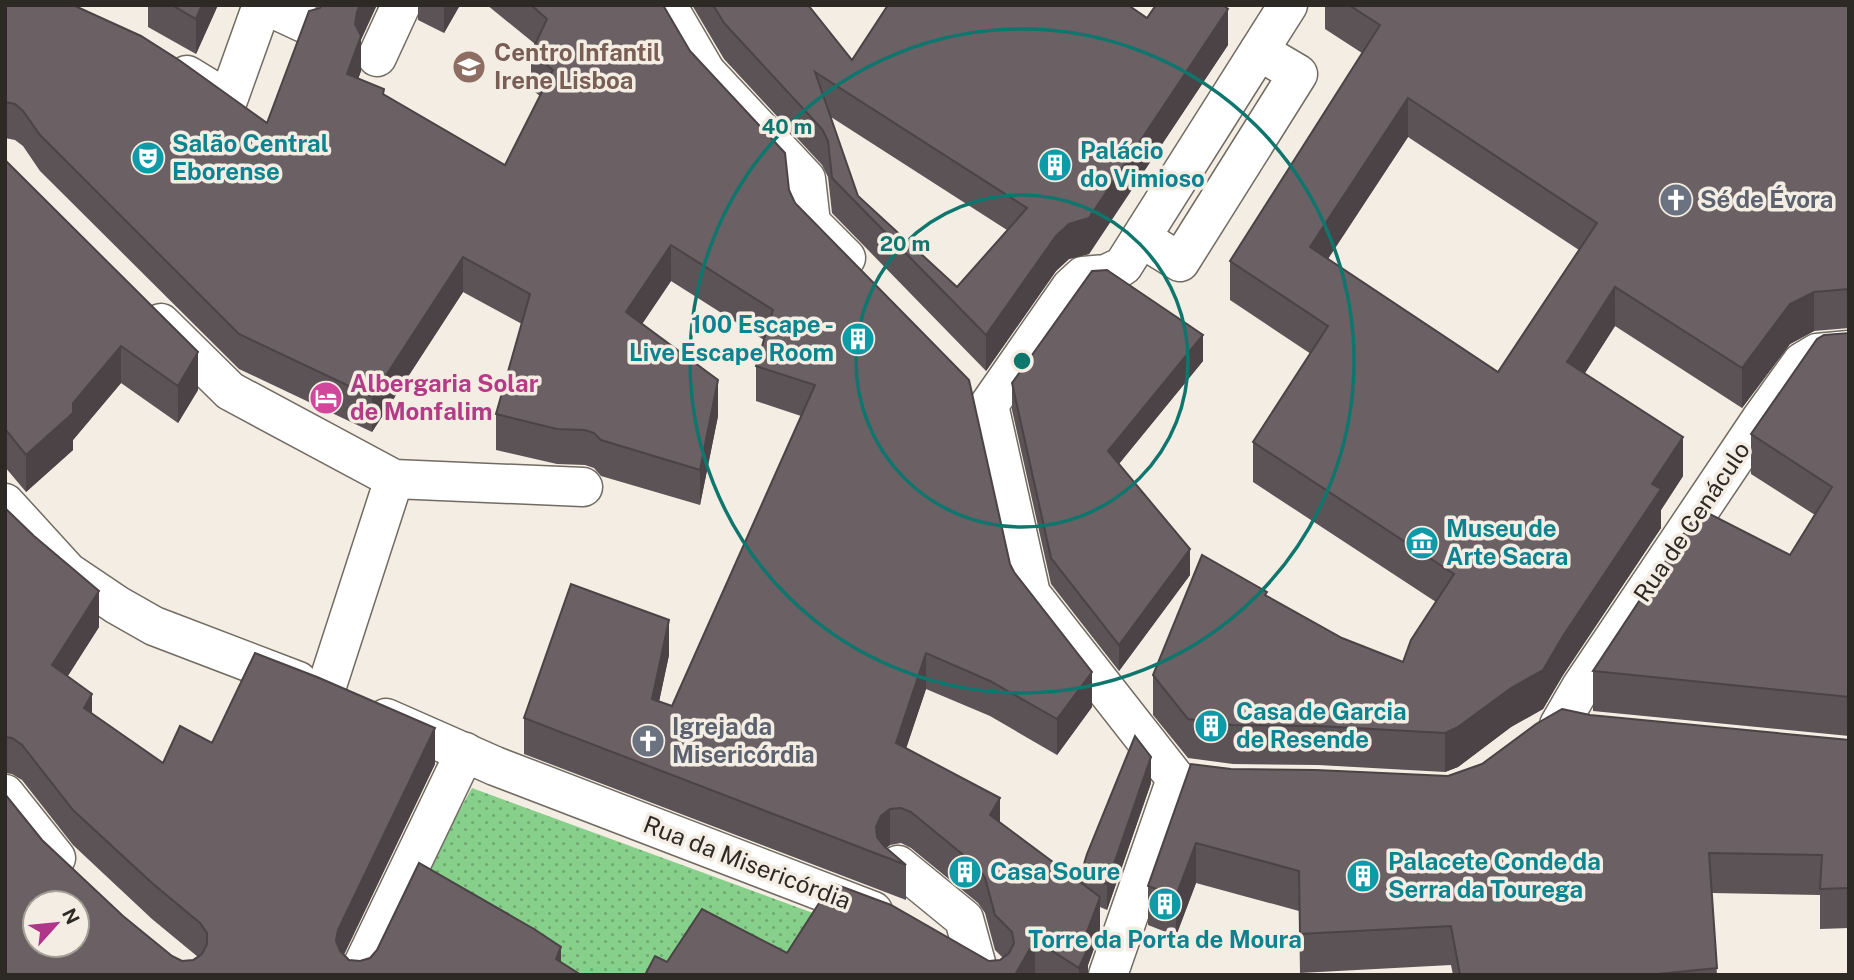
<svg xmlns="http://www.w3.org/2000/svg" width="1854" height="980" font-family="'Public Sans',sans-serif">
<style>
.grass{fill:url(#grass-dots)}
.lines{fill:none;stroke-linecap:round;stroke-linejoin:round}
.minor-casing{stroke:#716b62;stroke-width:41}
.minor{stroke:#fff;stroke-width:38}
.wall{fill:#5c5356;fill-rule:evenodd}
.shaded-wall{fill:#4b4346}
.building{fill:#6b6064;stroke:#4b4346;stroke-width:2;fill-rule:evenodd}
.ring{fill:none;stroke:#0f766e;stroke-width:3.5}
.labels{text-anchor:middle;stroke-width:7;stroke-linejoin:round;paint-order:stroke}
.education-label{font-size:24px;font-weight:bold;fill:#785e54;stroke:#f4ede3;text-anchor:start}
.culture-label{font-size:24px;font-weight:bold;fill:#0d838f;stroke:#f4ede3;text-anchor:start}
.worship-label{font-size:24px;font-weight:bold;fill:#5b616d;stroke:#f4ede3;text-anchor:start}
.hotel-label{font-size:24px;font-weight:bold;fill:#b23c85;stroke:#f4ede3;text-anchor:start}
.street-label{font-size:24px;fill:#2d2a26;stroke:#f4ede3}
.centre{fill:#0f766e;stroke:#f4ede3;stroke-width:3.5}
.ring-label{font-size:21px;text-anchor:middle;font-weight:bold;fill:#0f766e;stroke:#f4ede3;stroke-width:7;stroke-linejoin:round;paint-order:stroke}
</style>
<defs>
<pattern id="grass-dots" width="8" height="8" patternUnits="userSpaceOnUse" patternTransform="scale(1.75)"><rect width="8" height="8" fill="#87d08b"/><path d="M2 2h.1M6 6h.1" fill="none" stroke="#6fa971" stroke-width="1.8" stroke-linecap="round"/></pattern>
</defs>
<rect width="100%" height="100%" fill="#f4ede3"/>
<!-- grass -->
<polygon class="grass" points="472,788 832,920 791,975 567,975 417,886"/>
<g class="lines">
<defs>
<g id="minor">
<polyline points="265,5 308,25"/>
<polyline points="667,5 706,72 806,179 811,223 846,258"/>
<polyline points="377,57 401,5"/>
<polyline points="187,75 228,100 262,5"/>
<polyline points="1141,238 1180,262 1298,74 1259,51"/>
<polyline points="161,323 230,391 394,479 583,487"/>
<polyline points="5,503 68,572 117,605 154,626 298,681"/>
<polyline points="325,692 394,479"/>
<polyline points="386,718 495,766 873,911"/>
<polyline points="1559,725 1581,687 1761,419 1802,362 1817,353 1849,350"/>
<polyline points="1176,779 1031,594 989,405 1071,287 1083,276 1106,274 1123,266 1288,5"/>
<polyline points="5,794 56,858"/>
<polyline points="898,865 964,919 976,963"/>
<polyline points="358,975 465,752"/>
<polyline points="1108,975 1176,779"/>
</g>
</defs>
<!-- minor casing -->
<use href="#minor" class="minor-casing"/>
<!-- minor -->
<use href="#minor" class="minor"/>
</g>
<!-- wall -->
<g class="wall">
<polygon points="5,5 267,123 361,40 361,71 358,79 384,95 505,165 540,96 531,89 531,53 535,44 487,5 663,5 690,51 789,190 795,203 1010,564 1092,707 1057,755 990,716 926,689 906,748 1000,822 1081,883 1081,874 1151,783 1107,910 1100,907 1100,932 1088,965 1088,975 645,975 667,962 787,953 989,961 1000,960 1003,958 995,950 985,913 978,903 911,848 901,843 890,845 886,848 906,865 906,900 524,754 524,718 669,655 659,701 672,706 801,416 756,401 756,366 764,340 671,281 642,324 718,416 700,505 601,476 594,468 585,465 557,464 496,450 496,414 522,324 463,292 372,432 239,369 40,171 23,146 15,140 5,138"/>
<polygon points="148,5 218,5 196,54 148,27"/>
<polygon points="418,5 460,5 444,33 418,20"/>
<path d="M692,5h116l44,55 295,-42 81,27 -139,209 -20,5 -13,12 -70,100 -154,-158 -4,-36 -6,-12 -98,-106zM831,117l176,113 -50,57 -99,-91z"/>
<path d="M1325,5h524v323l-35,3 -24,13 -48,64 -127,-82 -30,47 98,103 -22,34v18l-98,147 -20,34 -32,18 -53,40 -13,5 -127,-7 -85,-1 -45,-6 -35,-43v-40l114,-79 75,42 61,24 33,-60 -183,-120v-40l58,-88 -81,-54v-39l132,-208 -37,-24zM1408,137l171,113 -81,122 -170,-113z"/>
<polygon points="5,160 198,390 178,423 121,383 73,440 73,450 26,492 5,467"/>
<polygon points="1849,333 1849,736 1593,711 1593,671 1790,555 1815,515 1751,474 1751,434"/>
<polygon points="1203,361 1119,464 1190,575 1119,671 1051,584 1012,410 1012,383"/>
<polygon points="5,508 99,627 67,677 92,714 163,763 212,743 435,764 344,955 349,960 360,961 561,962 5,975 42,840 123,916 172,956 182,961 193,960 198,957 152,919 73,845 22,780 12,774 5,773"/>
<polygon points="1590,715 1849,740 1849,928 1820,929 1820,895 1712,893 1717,975 1453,975 1451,965 1300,973 1299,911 1196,883 1176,936 1148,925 1148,886 1231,769 1448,776 1482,764"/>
</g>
<!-- shaded-wall -->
<g class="shaded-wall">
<polygon points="202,5 218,5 196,54 196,19"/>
<polygon points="360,5 377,5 361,40 361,71 347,110 347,74 357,12"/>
<polygon points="444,5 460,5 444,33"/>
<polygon points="1228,9 1228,45 1089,254 1069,259 1056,271 986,371 986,335 1056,236"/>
<polygon points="1408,98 1408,137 1310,286 1310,247"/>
<polygon points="671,245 671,281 626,348 626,312"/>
<polygon points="463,257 463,292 372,432 372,397"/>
<polygon points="1615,287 1615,326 1567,401 1567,362"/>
<polygon points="1814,292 1814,331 1790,344 1742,408 1742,368 1790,304"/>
<polygon points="1203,335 1203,361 1108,477 1108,451"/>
<polygon points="121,346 121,383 73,440 73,450 26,492 26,455 73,403"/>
<polygon points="198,352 198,390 178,423 178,386"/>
<polygon points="718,380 718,416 700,505 700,470"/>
<polygon points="1683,437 1683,476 1661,510 1661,528 1563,675 1543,709 1511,727 1458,767 1445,772 1445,733 1652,484"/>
<polygon points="1190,549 1190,575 1119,671 1119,645"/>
<polygon points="99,591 99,627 52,701 52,665"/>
<polygon points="669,620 669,655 652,735 652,699"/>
<polygon points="926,653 926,689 896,779 896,743"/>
<polygon points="1092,672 1092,707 1057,755 1057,719"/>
<polygon points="92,694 92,730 84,708"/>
<polygon points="435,728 435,764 338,966 336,941 338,930"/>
<polygon points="1151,757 1151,783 1107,910 1107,884"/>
<polygon points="1000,798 1000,833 990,815"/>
<polygon points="890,809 890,845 881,852 880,854 876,827 881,816"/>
<polygon points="1196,843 1196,883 1176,936 1176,896"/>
<polygon points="1100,897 1100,932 1088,965 1088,975 1079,975 1079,968 1087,932"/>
<polygon points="1035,940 1035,975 1015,975"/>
<polygon points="561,947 561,975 556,959"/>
</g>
<!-- building -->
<g class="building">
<polygon points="5,5 73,5 141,36 179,60 267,123 309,11 320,8 322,5 360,5 357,12 355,24 361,36 347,74 384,89 383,94 505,165 553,70 531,53 547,19 531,5 663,5 690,51 785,153 789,190 795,203 969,380 1010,564 1014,572 1092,672 1057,719 990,681 926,653 896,743 1000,798 990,815 1100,897 1087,932 1088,948 1079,968 1035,940 1015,975 645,975 655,956 667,962 702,909 787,953 832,883 891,905 989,961 1000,960 1009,953 1014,943 1012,932 995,915 985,878 978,867 911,812 901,808 890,809 881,816 876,827 877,837 884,846 906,865 524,718 571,584 669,620 652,699 672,706 815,385 756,366 773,310 671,245 626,312 718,380 700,470 601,440 594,433 585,430 557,429 496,414 530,294 463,257 372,397 239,334 40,135 23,111 15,104 5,102"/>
<polygon points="172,5 202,5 196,19"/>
<path d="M713,5h95l44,55 36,-55h240l19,13 9,-13h67l5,4 -139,209 -20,6 -13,12 -70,99 -154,-157 -4,-37 -6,-12 -98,-106zM815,72l212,136 -70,79 -99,-91z"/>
<path d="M1349,5h500v284l-35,3 -24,12 -48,64 -127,-81 -48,75 116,75 -31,47 9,5 -98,147 -20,34 -32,18 -53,39 -13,6 -127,-7 -85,-1 -45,-6 -35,-44 49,-120 65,37 -2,3 77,43 61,24 8,-22 43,-66 -201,-132 75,-116 -98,-65 150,-236zM1408,98l189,125 -99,149 -188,-125z"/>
<polygon points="5,160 198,352 178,386 121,346 73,403 73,413 26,455 5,429"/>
<polygon points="1107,270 1203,335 1108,451 1190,549 1119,645 1051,558 1012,383 1092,271"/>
<polygon points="1849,333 1849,697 1593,671 1700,509 1790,555 1832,487 1751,434 1817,339 1824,335"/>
<path d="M5,508l29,28 65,55 -47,74 40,29 -8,14 79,55 17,-37 32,17 43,-90 62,24 118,51 -97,202 -2,11 4,10 9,9 11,1 10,-3 7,-8 42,-87 115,66 27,18 -5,12 25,16h-576v-181l37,46 81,76 49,40 10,5 11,-1 9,-6 5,-10v-11l-7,-10 -48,-40 -79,-73 -51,-65 -10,-7 -7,-1zM35,903h42v42h-42z"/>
<polygon points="1562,709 1590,715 1849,740 1849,888 1820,889 1822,855 1709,853 1717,968 1648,975 1460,975 1451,926 1300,934 1299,871 1196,843 1176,896 1148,886 1191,764 1231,769 1316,770 1448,776 1482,764 1536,724"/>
<polygon points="1135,736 1151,757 1107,884 1081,874 1087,854"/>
</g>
<!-- distance rings -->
<g class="ring">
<circle cx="1022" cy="361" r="166"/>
<circle cx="1022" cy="361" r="332"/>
</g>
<!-- icons -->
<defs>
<symbol id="school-disc" viewBox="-11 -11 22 22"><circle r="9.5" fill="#8d6e63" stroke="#f4ede3"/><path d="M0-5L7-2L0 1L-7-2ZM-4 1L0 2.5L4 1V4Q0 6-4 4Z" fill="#fff"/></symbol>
<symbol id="theatre-disc" viewBox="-11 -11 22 22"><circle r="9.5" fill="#0f9aa8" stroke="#f4ede3"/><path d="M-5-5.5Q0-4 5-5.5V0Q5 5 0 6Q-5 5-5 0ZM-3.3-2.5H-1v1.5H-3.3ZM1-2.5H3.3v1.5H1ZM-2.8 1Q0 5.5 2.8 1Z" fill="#fff"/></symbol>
<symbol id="building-disc" viewBox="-11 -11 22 22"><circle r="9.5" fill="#0f9aa8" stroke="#f4ede3"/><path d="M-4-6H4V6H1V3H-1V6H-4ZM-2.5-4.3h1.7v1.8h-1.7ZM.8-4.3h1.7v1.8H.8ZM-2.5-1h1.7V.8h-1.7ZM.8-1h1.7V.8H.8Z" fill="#fff"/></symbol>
<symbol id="church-disc" viewBox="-11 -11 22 22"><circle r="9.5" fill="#6b7280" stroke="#f4ede3"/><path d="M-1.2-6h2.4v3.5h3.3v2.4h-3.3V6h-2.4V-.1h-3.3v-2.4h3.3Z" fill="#fff"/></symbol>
<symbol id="hotel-disc" viewBox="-11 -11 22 22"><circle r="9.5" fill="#d1479c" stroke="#f4ede3"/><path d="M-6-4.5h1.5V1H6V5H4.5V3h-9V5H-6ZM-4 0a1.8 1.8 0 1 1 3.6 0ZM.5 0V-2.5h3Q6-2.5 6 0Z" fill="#fff"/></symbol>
<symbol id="museum-disc" viewBox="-11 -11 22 22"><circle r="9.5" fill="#0f9aa8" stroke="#f4ede3"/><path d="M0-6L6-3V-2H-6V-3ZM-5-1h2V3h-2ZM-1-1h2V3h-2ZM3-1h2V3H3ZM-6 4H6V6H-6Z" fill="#fff"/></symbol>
</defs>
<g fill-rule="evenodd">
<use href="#school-disc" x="450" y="48" width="38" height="38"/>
<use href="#theatre-disc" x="129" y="139" width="38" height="38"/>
<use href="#building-disc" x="1036" y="146" width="38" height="38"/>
<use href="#church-disc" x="1657" y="181" width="38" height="38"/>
<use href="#building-disc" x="839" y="320" width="38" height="38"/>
<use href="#hotel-disc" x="307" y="379" width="38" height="38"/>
<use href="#museum-disc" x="1403" y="524" width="38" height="38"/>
<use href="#building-disc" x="1192" y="707" width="38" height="38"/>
<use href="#church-disc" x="629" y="722" width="38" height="38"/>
<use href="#building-disc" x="946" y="853" width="38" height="38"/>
<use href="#building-disc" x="1344" y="857" width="38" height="38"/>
<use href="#building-disc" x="1146" y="885" width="38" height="38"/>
</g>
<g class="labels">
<!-- education labels -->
<g class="education-label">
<text x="494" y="61">Centro Infantil<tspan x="494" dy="28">Irene Lisboa</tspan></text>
</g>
<!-- culture labels -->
<g class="culture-label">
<text x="172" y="152">Salão Central<tspan x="172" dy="28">Eborense</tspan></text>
<text x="1080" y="159">Palácio<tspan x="1080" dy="28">do Vimioso</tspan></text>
<text x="834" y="333" text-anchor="end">100 Escape -<tspan x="834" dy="28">Live Escape Room</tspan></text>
<text x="1446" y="537">Museu de<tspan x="1446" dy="28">Arte Sacra</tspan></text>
<text x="1236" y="720">Casa de Garcia<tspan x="1236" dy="28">de Resende</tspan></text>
<text x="1388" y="870">Palacete Conde da<tspan x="1388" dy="28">Serra da Tourega</tspan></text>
<text x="990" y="880">Casa Soure</text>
<text x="1165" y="948" text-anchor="middle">Torre da Porta de Moura</text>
</g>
<!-- worship labels -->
<g class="worship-label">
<text x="1700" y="208">Sé de Évora</text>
<text x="672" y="735">Igreja da<tspan x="672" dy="28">Misericórdia</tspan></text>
</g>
<!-- hotel labels -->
<g class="hotel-label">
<text x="350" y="392">Albergaria Solar<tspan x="350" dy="28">de Monfalim</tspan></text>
</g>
<!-- street labels -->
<g class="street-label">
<text transform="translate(1692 522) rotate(-56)" y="8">Rua de Cenáculo</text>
<text transform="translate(747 863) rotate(21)" y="8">Rua da Misericórdia</text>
</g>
</g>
<circle cx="1022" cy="361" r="10" class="centre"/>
<g class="ring-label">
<text x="787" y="134">40 m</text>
<text x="905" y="251">20 m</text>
</g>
<!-- border -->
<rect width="1854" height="980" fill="none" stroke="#2d2a26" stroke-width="14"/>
<!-- north arrow -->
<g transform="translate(56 924) rotate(63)"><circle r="33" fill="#f4ede3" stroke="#a49f97" stroke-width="2"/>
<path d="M0-5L12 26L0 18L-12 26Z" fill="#b03689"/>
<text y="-10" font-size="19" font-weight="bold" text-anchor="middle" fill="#2d2a26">N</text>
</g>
</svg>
